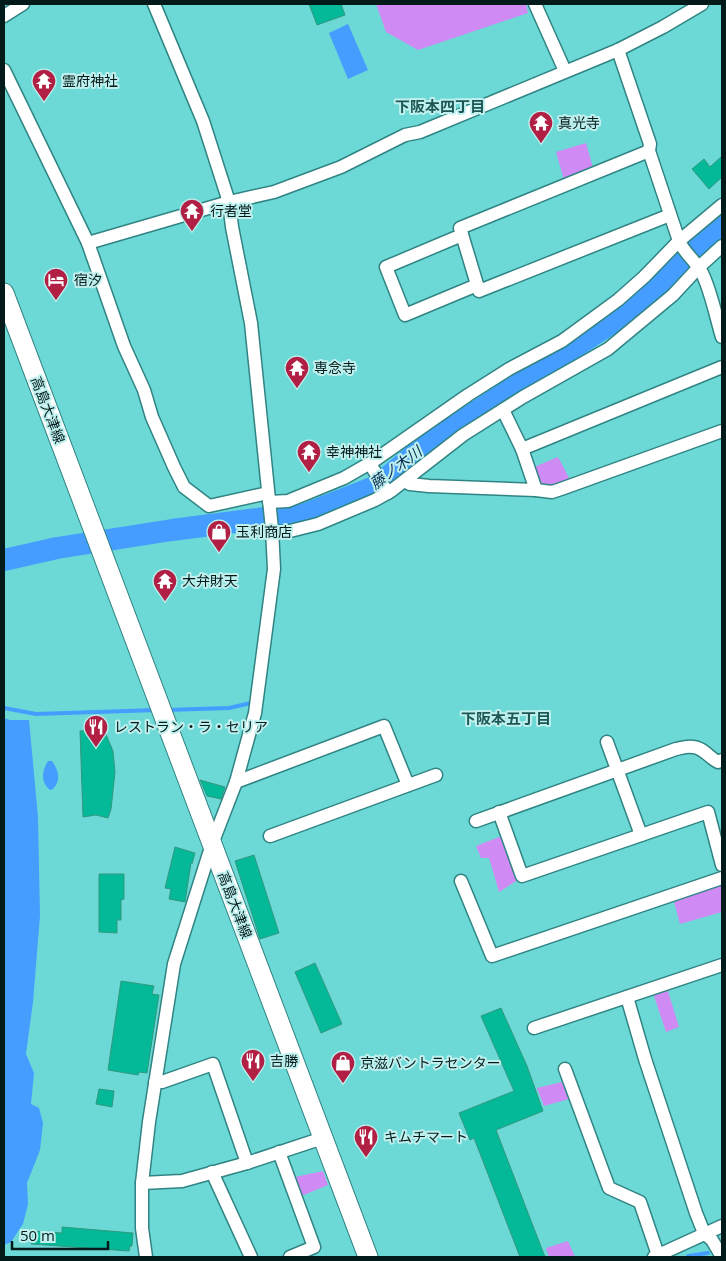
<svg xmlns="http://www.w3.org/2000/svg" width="726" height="1261" font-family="'Open Sans','Noto Sans JP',sans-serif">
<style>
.green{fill:#cf8bf3}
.water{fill:#449dff}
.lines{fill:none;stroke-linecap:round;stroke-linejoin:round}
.stream{stroke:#449dff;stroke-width:4}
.river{stroke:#449dff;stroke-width:22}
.building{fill:#03b997;stroke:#33987f}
.street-casing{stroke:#308483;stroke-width:15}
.secondary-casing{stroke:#308483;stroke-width:21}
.street{stroke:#fff;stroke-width:12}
.secondary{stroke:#fff;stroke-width:19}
.labels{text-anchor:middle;stroke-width:4;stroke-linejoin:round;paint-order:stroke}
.poi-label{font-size:14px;fill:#031a1a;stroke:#bff0ee;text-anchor:start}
.street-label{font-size:14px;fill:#031a1a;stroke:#bff0ee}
.neighbourhood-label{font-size:15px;font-weight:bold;fill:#1c5756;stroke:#bff0ee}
.water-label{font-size:15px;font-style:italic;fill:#0a2e53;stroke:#bff0ee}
</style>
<rect width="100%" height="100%" fill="#6dd9d7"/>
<!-- green -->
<g class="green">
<polygon points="376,4 526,4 528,13 418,50 386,32"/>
<polygon points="586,143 593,168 564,180 556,152"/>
<polygon points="558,457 570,480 552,487 538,487 532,468"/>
<polygon points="502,836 518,880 499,892 489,858 481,858 476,846"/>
<polygon points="721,884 722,912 680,924 674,902"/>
<polygon points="667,988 679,1027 666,1032 653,993"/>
<polygon points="562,1082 569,1099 544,1106 537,1088"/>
<polygon points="323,1171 328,1185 299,1197 295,1177"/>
<polygon points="568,1241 575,1257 549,1257 546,1248"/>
</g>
<!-- water -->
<g class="water">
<polygon points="348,24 368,70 348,79 329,33"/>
<polygon points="4,718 10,720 29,720 38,817 40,916 33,1002 26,1054 34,1073 31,1104 39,1108 43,1123 40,1150 27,1183 28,1204 23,1224 11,1242 4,1245"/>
<path d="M48,761h4c7,10 9,19 1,28l-3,1c-10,-9 -8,-19 -2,-29z"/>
</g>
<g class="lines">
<!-- stream -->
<g class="stream">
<polyline points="4,708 36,714 157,710"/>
<polyline points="166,710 229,708 251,703"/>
<polyline points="688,1256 708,1253"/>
</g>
<!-- river -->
<polyline class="river" points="4,560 57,548 172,530 264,518 303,515 377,486 426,445 631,310 722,225"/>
</g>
<!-- building -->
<g class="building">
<polygon points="309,4 341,4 345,15 317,25"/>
<polygon points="722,156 722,177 709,189 692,169 704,159 710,167"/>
<polygon points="102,725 113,751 115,772 111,809 108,818 96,815 83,817 80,731 92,730"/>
<polygon points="200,780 225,787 221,799 207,796"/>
<polygon points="175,847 195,853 192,864 191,863 185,902 169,899 171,889 165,888"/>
<polygon points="254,855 279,933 260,939 235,861"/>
<polygon points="99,874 124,874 124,899 121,900 121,920 117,920 117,933 99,932"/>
<polygon points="315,963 342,1024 321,1033 295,972"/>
<polygon points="121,981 154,986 152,994 159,995 147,1073 139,1072 138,1075 108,1070"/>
<polygon points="501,1008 527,1066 543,1111 496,1130 545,1257 520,1257 474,1138 470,1140 459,1113 514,1091 481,1016"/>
<polygon points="99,1089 114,1091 112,1107 96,1104"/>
<polygon points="62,1227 133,1233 132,1246 130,1246 129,1251 31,1244 32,1231 62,1233"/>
</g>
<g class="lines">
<defs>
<g id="street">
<polyline points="535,4 565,71"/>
<polyline points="4,16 23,4"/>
<path d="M618,50l32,94 -1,7 30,90c5,12 17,20 23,32 9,18 14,44 20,64"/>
<polyline points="4,70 88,243 124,346 144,390 152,417 174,467 184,487 209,506 268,493"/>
<polyline points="649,151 460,228 479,291 670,215"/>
<polyline points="462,235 386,267 405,315 477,285"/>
<polyline points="88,243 229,202 274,192 341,167 405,135 420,132 618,50 663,27 702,4"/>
<polyline points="503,410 522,449 722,367"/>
<polyline points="370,464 388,493"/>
<polyline points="405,481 410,484 429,486 536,490 522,449"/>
<polyline points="536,490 552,492 561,489 722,431"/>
<polyline points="269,502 288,501 344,478 372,462 468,395 509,369 562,341 618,300 644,277 679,241 722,205"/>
<polyline points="272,533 290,531 318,524 375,500 391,491 463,435 523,397 608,349 673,295 699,267 722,246"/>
<polyline points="607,742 641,835"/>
<polyline points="236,782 384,726 408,785"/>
<polyline points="499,812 522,876 708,812 722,865"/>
<path d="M476,821l200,-72c5,-1 11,-3 17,-2 9,0 17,11 25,15l4,-2"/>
<polyline points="270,836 436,775"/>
<polyline points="461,881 492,956 722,878"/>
<polyline points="627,997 645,1059 696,1213 704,1233 712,1240 722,1257"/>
<polyline points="534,1028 722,965"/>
<polyline points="565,1069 609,1188 640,1202 658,1255"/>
<polyline points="155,1082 162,1082 213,1064 247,1163"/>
<polyline points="279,1152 314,1247 290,1257"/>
<polyline points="212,1172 251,1257"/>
<polyline points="142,1183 182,1181 247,1163 323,1138"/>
<polyline points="146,1257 142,1228 142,1183 149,1122 174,964 212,844 236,782 255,713 274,569 272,529 251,323 232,227 229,202 203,121 154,4"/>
<polyline points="654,1257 722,1226"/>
</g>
<polyline id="secondary" points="4,293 368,1257"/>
</defs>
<!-- street casing -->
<use href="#street" class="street-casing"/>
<!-- secondary casing -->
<use href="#secondary" class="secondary-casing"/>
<!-- street -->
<use href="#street" class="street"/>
<!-- secondary -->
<use href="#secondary" class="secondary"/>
</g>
<!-- icons -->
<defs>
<symbol id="temple-pin" viewBox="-11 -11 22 30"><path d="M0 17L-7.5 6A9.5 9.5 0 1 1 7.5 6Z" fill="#b11f44" stroke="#bff0ee"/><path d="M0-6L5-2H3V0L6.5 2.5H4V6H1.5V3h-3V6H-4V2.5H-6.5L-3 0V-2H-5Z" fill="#fff"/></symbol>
<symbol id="hotel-pin" viewBox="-11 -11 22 30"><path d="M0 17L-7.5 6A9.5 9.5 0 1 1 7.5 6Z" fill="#b11f44" stroke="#bff0ee"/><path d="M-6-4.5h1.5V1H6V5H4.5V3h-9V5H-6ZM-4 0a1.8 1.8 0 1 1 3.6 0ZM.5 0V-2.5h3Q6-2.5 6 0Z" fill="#fff"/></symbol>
<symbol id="shop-pin" viewBox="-11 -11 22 30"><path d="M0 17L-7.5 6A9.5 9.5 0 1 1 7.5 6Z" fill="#b11f44" stroke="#bff0ee"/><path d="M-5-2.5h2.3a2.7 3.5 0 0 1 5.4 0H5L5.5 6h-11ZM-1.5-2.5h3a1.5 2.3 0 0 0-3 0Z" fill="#fff"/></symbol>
<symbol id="restaurant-pin" viewBox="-11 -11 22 30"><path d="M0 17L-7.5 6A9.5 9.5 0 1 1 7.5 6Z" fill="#b11f44" stroke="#bff0ee"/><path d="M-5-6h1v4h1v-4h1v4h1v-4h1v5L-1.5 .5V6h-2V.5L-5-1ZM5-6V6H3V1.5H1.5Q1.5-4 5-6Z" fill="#fff"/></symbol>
</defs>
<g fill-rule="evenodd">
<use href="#temple-pin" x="30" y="67" width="28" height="38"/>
<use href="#temple-pin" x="527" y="109" width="28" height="38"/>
<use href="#temple-pin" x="178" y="197" width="28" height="38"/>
<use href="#hotel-pin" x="42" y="266" width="28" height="38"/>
<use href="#temple-pin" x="283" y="354" width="28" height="38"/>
<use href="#temple-pin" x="295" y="438" width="28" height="38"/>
<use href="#shop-pin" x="205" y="518" width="28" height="38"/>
<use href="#temple-pin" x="151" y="567" width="28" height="38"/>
<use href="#restaurant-pin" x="82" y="713" width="28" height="38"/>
<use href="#restaurant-pin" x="239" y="1047" width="28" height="38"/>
<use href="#shop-pin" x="329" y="1049" width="28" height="38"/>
<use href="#restaurant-pin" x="352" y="1123" width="28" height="38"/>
</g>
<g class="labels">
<!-- poi labels -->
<g class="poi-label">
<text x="62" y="86">霊府神社</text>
<text x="558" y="128">真光寺</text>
<text x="210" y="216">行者堂</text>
<text x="74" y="285">宿汐</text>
<text x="314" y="373">専念寺</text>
<text x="326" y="457">幸神神社</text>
<text x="236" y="537">玉利商店</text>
<text x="182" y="586">大弁財天</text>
<text x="114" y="732">レストラン・ラ・セリア</text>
<text x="270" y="1066">吉勝</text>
<text x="360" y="1068">京滋バントラセンター</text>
<text x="384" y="1142">キムチマート</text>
</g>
<!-- street labels -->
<g class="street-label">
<text transform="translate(48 410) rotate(69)" y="5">高島大津線</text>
<text transform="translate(235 905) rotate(69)" y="5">高島大津線</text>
</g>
<!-- neighbourhood labels -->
<g class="neighbourhood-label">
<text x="440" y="112">下阪本四丁目</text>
<text x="506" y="724">下阪本五丁目</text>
</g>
<!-- water labels -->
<g class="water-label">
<text transform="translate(396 468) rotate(-37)" y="5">藤ノ木川</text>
</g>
</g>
<!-- border -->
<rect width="726" height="1261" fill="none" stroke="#031a1a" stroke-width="10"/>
<!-- scale -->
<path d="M12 1241v8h96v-8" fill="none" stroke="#031a1a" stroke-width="2.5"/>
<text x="20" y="1241" font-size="15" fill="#031a1a" stroke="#bff0ee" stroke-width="4" paint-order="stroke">50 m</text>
</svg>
